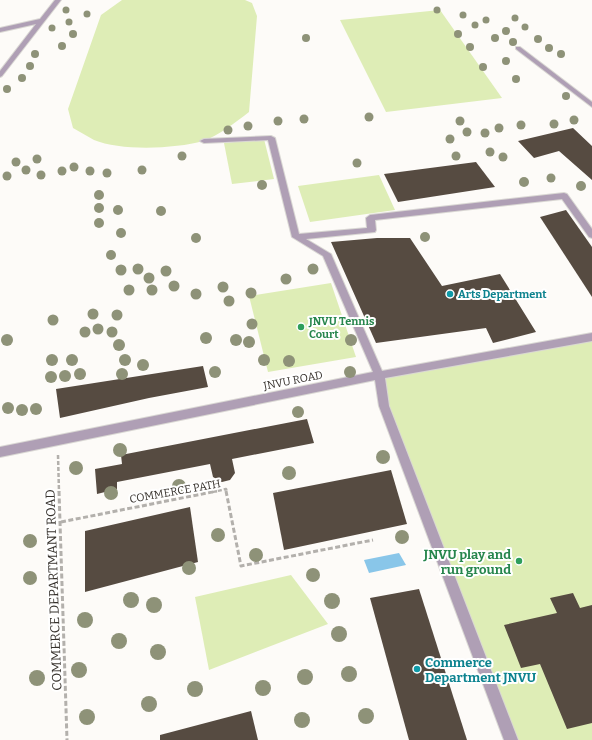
<svg xmlns="http://www.w3.org/2000/svg" width="592" height="740" font-family="Bitter,serif">
<style>
.green{fill:#deedb6}
.water{fill:#89c6e9}
.building{fill:#564b41}
.lines{fill:none;stroke-linecap:round;stroke-linejoin:round}
.minor-casing{stroke:#d9d7d3;stroke-width:2}
.path-far1{stroke:#b3b0ac;stroke-width:2.5;stroke-dasharray:4 2;stroke-linecap:butt}
.path{stroke:#b3b0ac;stroke-width:3;stroke-dasharray:5 2.5;stroke-linecap:butt}
.minor{fill:#af9fb5;fill-rule:evenodd}
.tree{fill:#8e9278}
.culture-dot{fill:#0f9aa8;stroke:#fff;stroke-width:1.5}
.leisure-dot{fill:#2e9e5b;stroke:#fff;stroke-width:1.5}
.labels{text-anchor:middle;stroke-width:4;stroke-linejoin:round;paint-order:stroke}
.culture-label{font-size:11px;font-weight:bold;fill:#0d838f;stroke:#fff;text-anchor:start}
.leisure-label{font-size:11px;font-weight:bold;fill:#27864d;stroke:#fff;text-anchor:start}
.street-label{font-size:11px;fill:#37322d;stroke:#fff}
.near-leisure-label{font-size:13px;font-weight:bold;fill:#27864d;stroke:#fff;text-anchor:end}
.near-street-label{font-size:13px;fill:#37322d;stroke:#fff}
.near-culture-label{font-size:13px;font-weight:bold;fill:#0d838f;stroke:#fff;text-anchor:start}
</style>
<rect width="100%" height="100%" fill="#fdfbf8"/>
<!-- green -->
<g class="green">
<path d="M122,0h123l7,3 5,13 -8,96c-13,10 -31,24 -46,29 -28,8 -83,10 -109,-1 -7,-4 -14,-8 -21,-12l-5,-19 33,-94z"/>
<polygon points="440,10 502,98 386,112 340,20"/>
<polygon points="264,139 274,179 232,184 224,143"/>
<polygon points="379,175 395,210 310,222 298,186"/>
<polygon points="331,283 356,357 268,372 249,296"/>
<polygon points="592,337 592,740 513,740 380,382 379,375"/>
<polygon points="291,575 328,624 209,670 195,597"/>
</g>
<!-- water -->
<polygon class="water" points="399,553 406,565 369,573 364,560"/>
<!-- building -->
<g class="building">
<polygon points="573,128 592,146 592,180 559,151 534,158 518,141"/>
<polygon points="476,162 495,187 398,202 384,174"/>
<polygon points="566,210 592,247 592,297 540,217"/>
<polygon points="377,238 410,238 442,286 500,274 536,332 493,343 486,328 376,343 331,242"/>
<polygon points="203,366 208,387 149,398 60,418 56,389"/>
<polygon points="307,419 314,443 232,459 235,473 230,480 222,482 213,477 210,464 117,482 117,489 97,494 95,469 122,464 121,455"/>
<polygon points="391,470 407,524 284,550 273,493"/>
<polygon points="190,507 198,562 85,592 85,531"/>
<polygon points="419,589 467,740 409,740 370,598"/>
<polygon points="573,593 580,608 592,605 592,723 567,729 540,664 521,668 504,625 557,613 550,598"/>
<polygon points="251,711 258,740 160,740 160,735"/>
</g>
<g class="lines">
<defs>
<g id="minor">
<polygon points="55,0 61,0 2,76 0,77 0,71 36,24 0,32 0,28 40,19"/>
<polygon points="516,47 520,47 592,102 592,107 516,49"/>
<polygon points="271,136 275,138 299,234 367,228 366,218 370,215 564,193 567,194 592,229 592,238 589,237 562,199 375,220 376,230 375,232 306,239 331,254 382,371 592,333 592,341 385,378 389,406 518,740 504,740 379,406 375,380 0,457 0,447 373,372 323,256 292,237 268,140 204,143 200,141 204,139"/>
</g>
</defs>
<!-- minor casing -->
<use href="#minor" class="minor-casing"/>
<!-- path-far1 -->
<g class="path-far1">
<polyline points="58,455 59,492"/>
<polyline points="212,492 226,489 227,492"/>
</g>
<!-- path -->
<g class="path">
<polyline points="59,491 67,740"/>
<polyline points="226,491 241,566 373,540"/>
<polyline points="61,522 217,491"/>
</g>
<!-- minor -->
<use href="#minor" class="minor"/>
</g>
<!-- trees -->
<g class="tree">
<circle cx="66" cy="10" r="3.5"/>
<circle cx="437" cy="10" r="3.5"/>
<circle cx="87" cy="14" r="3.5"/>
<circle cx="463" cy="15" r="3.5"/>
<circle cx="515" cy="18" r="3.5"/>
<circle cx="486" cy="20" r="3.5"/>
<circle cx="69" cy="22" r="3.5"/>
<circle cx="475" cy="25" r="3.5"/>
<circle cx="525" cy="27" r="3.5"/>
<circle cx="52" cy="28" r="3.5"/>
<circle cx="506" cy="31" r="4"/>
<circle cx="73" cy="34" r="4"/>
<circle cx="458" cy="34" r="4"/>
<circle cx="306" cy="38" r="4"/>
<circle cx="495" cy="38" r="4"/>
<circle cx="538" cy="39" r="4"/>
<circle cx="513" cy="42" r="4"/>
<circle cx="62" cy="46" r="4"/>
<circle cx="470" cy="47" r="4"/>
<circle cx="549" cy="48" r="4"/>
<circle cx="35" cy="54" r="4"/>
<circle cx="561" cy="54" r="4"/>
<circle cx="506" cy="61" r="4"/>
<circle cx="30" cy="66" r="4"/>
<circle cx="483" cy="67" r="4"/>
<circle cx="22" cy="78" r="4"/>
<circle cx="516" cy="79" r="4"/>
<circle cx="7" cy="89" r="4"/>
<circle cx="566" cy="96" r="4"/>
<circle cx="369" cy="117" r="4.5"/>
<circle cx="304" cy="119" r="4.5"/>
<circle cx="574" cy="120" r="4.5"/>
<circle cx="278" cy="121" r="4.5"/>
<circle cx="460" cy="121" r="4.5"/>
<circle cx="554" cy="124" r="4.5"/>
<circle cx="521" cy="125" r="4.5"/>
<circle cx="248" cy="126" r="4.5"/>
<circle cx="499" cy="128" r="4.5"/>
<circle cx="228" cy="130" r="4.5"/>
<circle cx="467" cy="132" r="4.5"/>
<circle cx="485" cy="133" r="4.5"/>
<circle cx="450" cy="139" r="4.5"/>
<circle cx="490" cy="152" r="4.5"/>
<circle cx="182" cy="156" r="4.5"/>
<circle cx="456" cy="156" r="4.5"/>
<circle cx="503" cy="157" r="4.5"/>
<circle cx="37" cy="159" r="4.5"/>
<circle cx="16" cy="162" r="4.5"/>
<circle cx="357" cy="163" r="4.5"/>
<circle cx="74" cy="167" r="4.5"/>
<circle cx="26" cy="170" r="4.5"/>
<circle cx="142" cy="170" r="4.5"/>
<circle cx="62" cy="171" r="4.5"/>
<circle cx="90" cy="171" r="4.5"/>
<circle cx="107" cy="173" r="4.5"/>
<circle cx="41" cy="175" r="4.5"/>
<circle cx="7" cy="176" r="4.5"/>
<circle cx="551" cy="178" r="4.5"/>
<circle cx="524" cy="182" r="5"/>
<circle cx="262" cy="185" r="5"/>
<circle cx="581" cy="186" r="5"/>
<circle cx="99" cy="195" r="5"/>
<circle cx="99" cy="208" r="5"/>
<circle cx="118" cy="210" r="5"/>
<circle cx="161" cy="211" r="5"/>
<circle cx="99" cy="223" r="5"/>
<circle cx="121" cy="233" r="5"/>
<circle cx="425" cy="237" r="5"/>
<circle cx="196" cy="238" r="5"/>
<circle cx="111" cy="255" r="5"/>
<circle cx="138" cy="269" r="5.5"/>
<circle cx="313" cy="269" r="5.5"/>
<circle cx="121" cy="270" r="5.5"/>
<circle cx="166" cy="271" r="5.5"/>
<circle cx="149" cy="278" r="5.5"/>
<circle cx="286" cy="279" r="5.5"/>
<circle cx="174" cy="286" r="5.5"/>
<circle cx="223" cy="287" r="5.5"/>
<circle cx="129" cy="290" r="5.5"/>
<circle cx="152" cy="290" r="5.5"/>
<circle cx="251" cy="293" r="5.5"/>
<circle cx="196" cy="294" r="5.5"/>
<circle cx="229" cy="301" r="5.5"/>
<circle cx="93" cy="314" r="5.5"/>
<circle cx="117" cy="315" r="5.5"/>
<circle cx="53" cy="320" r="5.5"/>
<circle cx="252" cy="324" r="5.5"/>
<circle cx="98" cy="329" r="5.5"/>
<circle cx="85" cy="332" r="5.5"/>
<circle cx="112" cy="332" r="5.5"/>
<circle cx="206" cy="338" r="6"/>
<circle cx="7" cy="340" r="6"/>
<circle cx="236" cy="340" r="6"/>
<circle cx="351" cy="340" r="6"/>
<circle cx="249" cy="342" r="6"/>
<circle cx="119" cy="345" r="6"/>
<circle cx="52" cy="360" r="6"/>
<circle cx="72" cy="360" r="6"/>
<circle cx="125" cy="360" r="6"/>
<circle cx="264" cy="360" r="6"/>
<circle cx="289" cy="361" r="6"/>
<circle cx="143" cy="365" r="6"/>
<circle cx="215" cy="372" r="6"/>
<circle cx="350" cy="372" r="6"/>
<circle cx="80" cy="374" r="6"/>
<circle cx="122" cy="374" r="6"/>
<circle cx="65" cy="376" r="6"/>
<circle cx="51" cy="377" r="6"/>
<circle cx="8" cy="408" r="6"/>
<circle cx="36" cy="409" r="6"/>
<circle cx="22" cy="410" r="6"/>
<circle cx="298" cy="412" r="6"/>
<circle cx="120" cy="450" r="7"/>
<circle cx="383" cy="457" r="7"/>
<circle cx="76" cy="468" r="7"/>
<circle cx="289" cy="473" r="7"/>
<circle cx="179" cy="486" r="7"/>
<circle cx="111" cy="493" r="7"/>
<circle cx="218" cy="535" r="7"/>
<circle cx="402" cy="537" r="7"/>
<circle cx="30" cy="541" r="7"/>
<circle cx="256" cy="555" r="7"/>
<circle cx="189" cy="568" r="7"/>
<circle cx="313" cy="575" r="7"/>
<circle cx="30" cy="578" r="7"/>
<circle cx="131" cy="600" r="8"/>
<circle cx="332" cy="601" r="8"/>
<circle cx="154" cy="605" r="8"/>
<circle cx="85" cy="620" r="8"/>
<circle cx="339" cy="634" r="8"/>
<circle cx="119" cy="641" r="8"/>
<circle cx="158" cy="652" r="8"/>
<circle cx="79" cy="670" r="8"/>
<circle cx="349" cy="674" r="8"/>
<circle cx="305" cy="677" r="8"/>
<circle cx="37" cy="678" r="8"/>
<circle cx="263" cy="688" r="8"/>
<circle cx="195" cy="689" r="8"/>
<circle cx="149" cy="704" r="8"/>
<circle cx="366" cy="716" r="8"/>
<circle cx="87" cy="717" r="8"/>
<circle cx="302" cy="720" r="8"/>
</g>
<!-- markers -->
<g class="culture-dot">
<circle cx="450" cy="294" r="4"/>
<circle cx="417" cy="669" r="4"/>
</g>
<g class="leisure-dot">
<circle cx="301" cy="327" r="4"/>
<circle cx="519" cy="561" r="4"/>
</g>
<g class="labels">
<!-- culture labels -->
<g class="culture-label">
<text x="458" y="298">Arts Department</text>
</g>
<!-- leisure labels -->
<g class="leisure-label">
<text x="309" y="325">JNVU Tennis<tspan x="309" dy="13">Court</tspan></text>
</g>
<!-- street labels -->
<g class="street-label">
<text transform="translate(293 380) rotate(-11)" y="4">JNVU ROAD</text>
<text transform="translate(175 491) rotate(-10)" y="4">COMMERCE PATH</text>
</g>
<!-- near-leisure labels -->
<g class="near-leisure-label">
<text x="511" y="559">JNVU play and<tspan x="511" dy="15">run ground</tspan></text>
</g>
<!-- near-street labels -->
<g class="near-street-label">
<text transform="translate(53 590) rotate(-92)" y="5">COMMERCE DEPARTMANT ROAD</text>
</g>
<!-- near-culture labels -->
<g class="near-culture-label">
<text x="425" y="667">Commerce<tspan x="425" dy="15">Department JNVU</tspan></text>
</g>
</g>
</svg>
